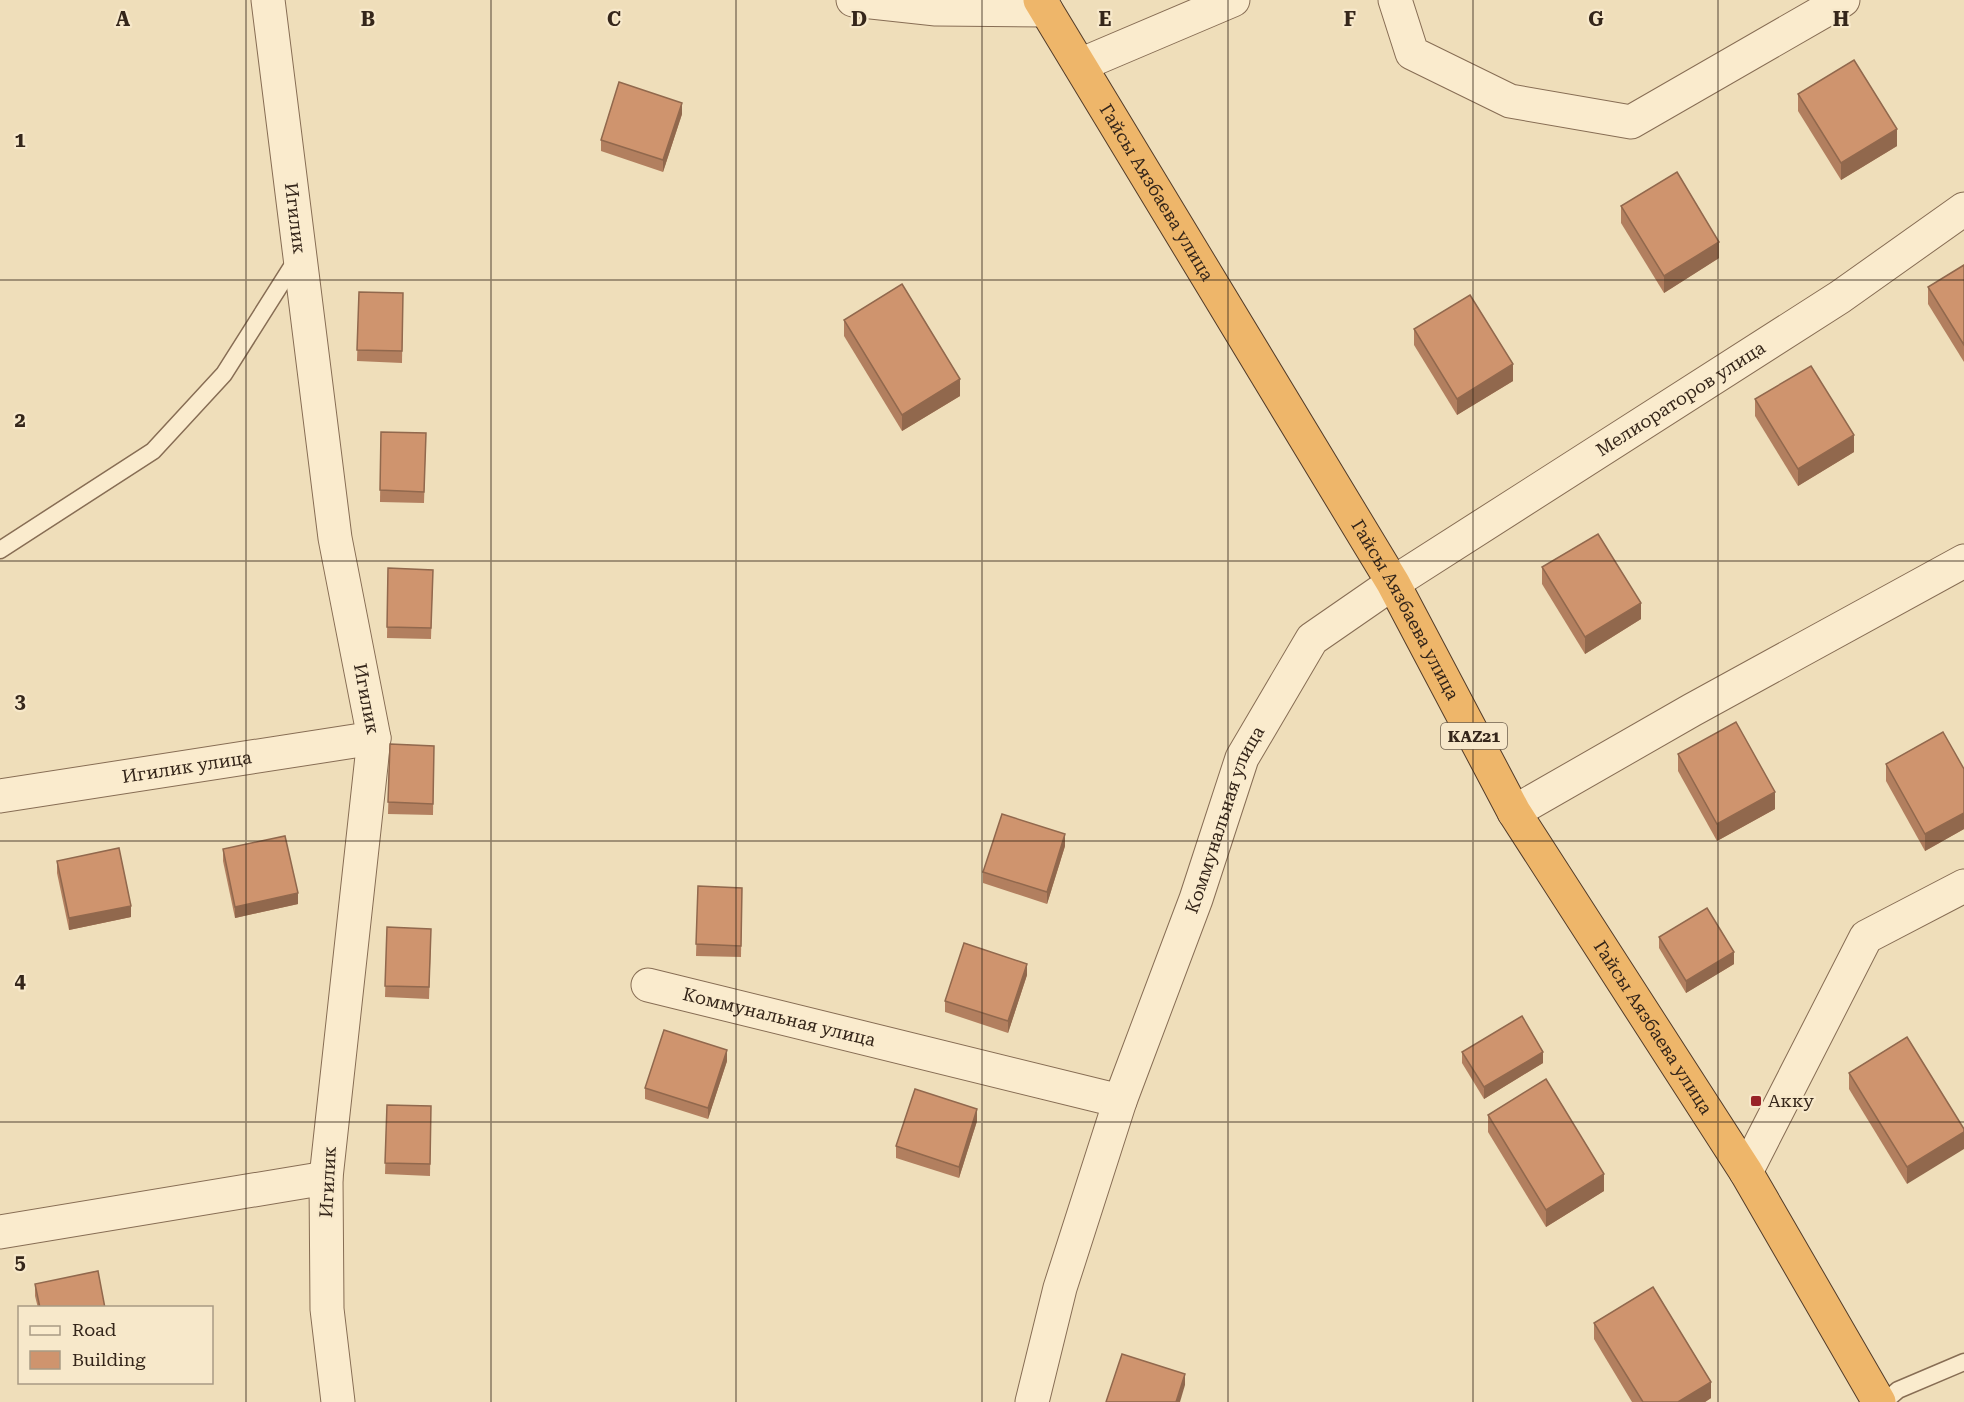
<svg xmlns="http://www.w3.org/2000/svg" width="1964" height="1402" font-family="'Roboto Serif',serif">
<style>
.lines{fill:none;stroke-linecap:round;stroke-linejoin:round}
.service-casing{stroke:#876d54;stroke-width:19}
.minor-casing{stroke:#876d54;stroke-width:35}
.trunk-casing{stroke:#533c29;stroke-width:35}
.service{stroke:#faebcd;stroke-width:16}
.minor{stroke:#faebcd;stroke-width:33}
.trunk{stroke:#eeb66a;stroke-width:33}
.wall{fill:#b27f5f}
.shaded-wall{fill:#91684d}
.building{fill:#cf946e;stroke:#91684d;stroke-width:1.5}
.grid{fill:none;stroke:#35261a;stroke-width:1.5;stroke-opacity:0.55}
.poi-dot{fill:#982226;stroke:#f7e8ca;stroke-width:2}
.labels{text-anchor:middle;stroke-width:4.5;stroke-linejoin:round;paint-order:stroke}
.shield{fill:#f7e8ca;stroke:#6f604f;stroke-width:1.5}
.shield-label{font-size:16px;font-weight:bold;fill:#35261a}
.street-label{font-size:18px;fill:#35261a;stroke:#f7e8ca}
.poi-label{font-size:18px;fill:#35261a;stroke:#f7e8ca;text-anchor:start}
.grid-label{font-size:20px;text-anchor:middle;font-weight:bold;fill:#35261a;stroke:#f7e8ca;stroke-width:4.5;stroke-linejoin:round;paint-order:stroke}
</style>
<rect width="100%" height="100%" fill="#efdeba"/>
<g class="lines">
<defs>
<g id="service">
<polyline points="0,550 153,451 224,374 298,257"/>
<polyline points="1884,1402 1898,1390 1964,1362"/>
</g>
<g id="minor">
<path id="s1" d="M268,0l67,538 39,200 -48,440 1,131 11,93"/>
<polyline points="853,0 936,9 1046,10"/>
<polyline points="1395,0 1412,53 1510,101 1631,122 1843,0"/>
<polyline points="1080,65 1233,0"/>
<path id="s2" d="M0,796l374,-58"/>
<polyline points="1514,812 1692,710 1964,561"/>
<path id="s3" d="M648,985l472,116"/>
<polyline points="1746,1172 1866,937 1964,886"/>
<polyline points="0,1232 326,1178"/>
<path id="s4" d="M1032,1402l28,-114 60,-187 76,-202 46,-141 70,-119 81,-56 447,-286 124,-88"/>
</g>
<g id="trunk">
<path id="s5" d="M1040,0l353,583 121,229 232,360 133,230"/>
</g>
</defs>
<!-- service casing -->
<use href="#service" class="service-casing"/>
<!-- minor casing -->
<use href="#minor" class="minor-casing"/>
<!-- trunk casing -->
<use href="#trunk" class="trunk-casing"/>
<!-- service -->
<use href="#service" class="service"/>
<!-- minor -->
<use href="#minor" class="minor"/>
<!-- trunk -->
<use href="#trunk" class="trunk"/>
</g>
<!-- wall -->
<g class="wall">
<polygon points="1798,94 1897,146 1841,180 1798,111"/>
<polygon points="682,114 663,172 601,151 601,140"/>
<polygon points="1621,206 1719,258 1664,293 1621,223"/>
<polygon points="1964,265 1964,362 1928,304 1928,287"/>
<polygon points="359,292 403,293 402,363 357,361"/>
<polygon points="844,320 960,396 902,431 844,336"/>
<polygon points="1414,329 1513,381 1457,415 1414,345"/>
<polygon points="1755,399 1854,452 1798,486 1755,416"/>
<polygon points="381,432 426,433 424,503 380,502"/>
<polygon points="1542,567 1641,619 1585,654 1542,584"/>
<polygon points="388,568 433,570 431,639 387,638"/>
<polygon points="390,744 434,746 433,815 388,814"/>
<polygon points="1678,754 1775,809 1717,841 1678,771"/>
<polygon points="1886,764 1964,769 1964,829 1925,851 1886,781"/>
<polygon points="1065,846 1047,904 983,883 983,872"/>
<polygon points="223,849 298,904 235,918 223,861"/>
<polygon points="57,861 131,917 69,930 57,873"/>
<polygon points="698,886 742,888 741,957 696,956"/>
<polygon points="387,927 431,940 429,999 385,997"/>
<polygon points="1659,937 1734,964 1686,993 1659,948"/>
<polygon points="1027,975 1008,1033 945,1012 945,1001"/>
<polygon points="1907,1037 1907,1184 1849,1089 1849,1073"/>
<polygon points="1462,1052 1543,1063 1484,1099 1462,1063"/>
<polygon points="727,1061 708,1119 645,1099 645,1088"/>
<polygon points="387,1105 431,1106 430,1176 385,1174"/>
<polygon points="1488,1115 1604,1191 1546,1227 1488,1132"/>
<polygon points="977,1121 959,1178 896,1158 896,1146"/>
<polygon points="35,1284 105,1308 38,1308 35,1296"/>
<polygon points="1594,1323 1711,1398 1705,1402 1632,1402 1594,1339"/>
</g>
<!-- shaded-wall -->
<g class="shaded-wall">
<polygon points="682,103 682,114 663,172 663,160"/>
<polygon points="1897,129 1897,146 1841,180 1841,163"/>
<polygon points="1719,242 1719,258 1664,293 1664,276"/>
<polygon points="1513,364 1513,381 1457,415 1457,399"/>
<polygon points="960,379 960,396 902,431 902,415"/>
<polygon points="1854,435 1854,452 1798,486 1798,469"/>
<polygon points="1641,603 1641,619 1585,654 1585,637"/>
<polygon points="1775,792 1775,809 1717,841 1717,824"/>
<polygon points="1964,813 1964,829 1925,851 1925,834"/>
<polygon points="1065,834 1065,846 1047,904 1047,892"/>
<polygon points="298,893 298,904 235,918 235,907"/>
<polygon points="131,906 131,917 69,930 69,918"/>
<polygon points="1734,952 1734,964 1686,993 1686,981"/>
<polygon points="1027,964 1027,975 1008,1033 1008,1021"/>
<polygon points="727,1050 727,1061 708,1119 708,1108"/>
<polygon points="1543,1052 1543,1063 1484,1099 1484,1087"/>
<polygon points="977,1109 977,1121 959,1178 959,1167"/>
<polygon points="1964,1132 1964,1149 1907,1184 1907,1167"/>
<polygon points="1604,1174 1604,1191 1546,1227 1546,1210"/>
<polygon points="1185,1374 1185,1385 1180,1402 1176,1402"/>
<polygon points="1711,1382 1711,1398 1705,1402 1678,1402"/>
</g>
<!-- building -->
<g class="building">
<polygon points="1854,60 1897,129 1841,163 1798,94"/>
<polygon points="619,82 682,103 663,160 601,140"/>
<polygon points="1677,172 1719,242 1664,276 1621,206"/>
<polygon points="1964,265 1964,345 1928,287"/>
<polygon points="902,284 960,379 902,415 844,320"/>
<polygon points="359,292 403,293 402,351 357,350"/>
<polygon points="1470,295 1513,364 1457,399 1414,329"/>
<polygon points="1811,366 1854,435 1798,469 1755,399"/>
<polygon points="381,432 426,433 424,492 380,490"/>
<polygon points="1598,534 1641,603 1585,637 1542,567"/>
<polygon points="388,568 433,570 431,628 387,627"/>
<polygon points="1736,722 1775,792 1717,824 1678,754"/>
<polygon points="1943,732 1964,769 1964,813 1925,834 1886,764"/>
<polygon points="390,744 434,746 433,804 388,802"/>
<polygon points="1002,814 1065,834 1047,892 983,872"/>
<polygon points="285,836 298,893 235,907 223,849"/>
<polygon points="119,848 131,906 69,918 57,861"/>
<polygon points="698,886 742,888 741,946 696,944"/>
<polygon points="1707,908 1734,952 1686,981 1659,937"/>
<polygon points="387,927 431,929 429,987 385,986"/>
<polygon points="964,943 1027,964 1008,1021 945,1001"/>
<polygon points="1522,1016 1543,1052 1484,1087 1462,1052"/>
<polygon points="664,1030 727,1050 708,1108 645,1088"/>
<polygon points="1907,1037 1964,1129 1964,1132 1907,1167 1849,1073"/>
<polygon points="1546,1079 1604,1174 1546,1210 1488,1115"/>
<polygon points="915,1089 977,1109 959,1167 896,1146"/>
<polygon points="387,1105 431,1106 430,1164 385,1163"/>
<polygon points="98,1271 105,1308 40,1308 35,1284"/>
<polygon points="1653,1287 1711,1382 1678,1402 1643,1402 1594,1323"/>
<polygon points="1122,1354 1185,1374 1176,1402 1106,1402"/>
</g>
<!-- grid -->
<path class="grid" d="M246,0v1402M491,0v1402M736,0v1402M982,0v1402M1228,0v1402M1473,0v1402M1718,0v1402M0,280h1964M0,561h1964M0,841h1964M0,1122h1964"/>
<!-- markers -->
<rect class="poi-dot" x="1750" y="1095" width="12" height="12" rx="3"/>
<g class="labels">
<!-- shield labels -->
<rect class="shield" x="1441" y="723" width="66" height="26" rx="4.5"/>
<g class="shield-label">
<text x="1474" y="742">KAZ21</text>
</g>
<!-- street labels -->
<g class="street-label">
<text dy="6" stroke="none"><textPath href="#s5" startOffset="225">Гайсы Аязбаева улица</textPath></text>
<text dy="6" stroke="none"><textPath href="#s1" startOffset="220">Игилик</textPath></text>
<text dy="6" stroke="none"><textPath href="#s4" startOffset="1256">Мелиораторов улица</textPath></text>
<text dy="6" stroke="none"><textPath href="#s5" startOffset="711">Гайсы Аязбаева улица</textPath></text>
<text dy="6" stroke="none"><textPath href="#s1" startOffset="706">Игилик</textPath></text>
<text dy="6" stroke="none"><textPath href="#s2" startOffset="189">Игилик улица</textPath></text>
<text dy="6" stroke="none"><textPath href="#s4" startOffset="614">Коммунальная улица</textPath></text>
<text dy="6" stroke="none"><textPath href="#s3" startOffset="135">Коммунальная улица</textPath></text>
<text dy="6" stroke="none"><textPath href="#s5" startOffset="1197">Гайсы Аязбаева улица</textPath></text>
<text transform="translate(328 1182) rotate(-87)" y="6">Игилик</text>
</g>
<!-- poi labels -->
<g class="poi-label">
<text x="1768" y="1107">Акку</text>
</g>
</g>
<g class="grid-label">
<text x="123" y="26">A</text>
<text x="368" y="26">B</text>
<text x="614" y="26">C</text>
<text x="859" y="26">D</text>
<text x="1105" y="26">E</text>
<text x="1350" y="26">F</text>
<text x="1596" y="26">G</text>
<text x="1841" y="26">H</text>
<text x="20" y="147">1</text>
<text x="20" y="427">2</text>
<text x="20" y="708">3</text>
<text x="20" y="988">4</text>
<text x="20" y="1269">5</text>
</g>
<!-- legend -->
<rect x="18" y="1306" width="195" height="78" fill="#f7e8ca" stroke="#a99a84" stroke-width="1.5"/>
<rect x="30" y="1326" width="30" height="9" fill="#faebcd" stroke="#a99a84" stroke-width="1.5"/>
<text x="72" y="1336" font-size="18" fill="#35261a">Road</text>
<rect x="30" y="1351" width="30" height="18" fill="#cf946e" stroke="#a99a84" stroke-width="1.5"/>
<text x="72" y="1366" font-size="18" fill="#35261a">Building</text>
</svg>
